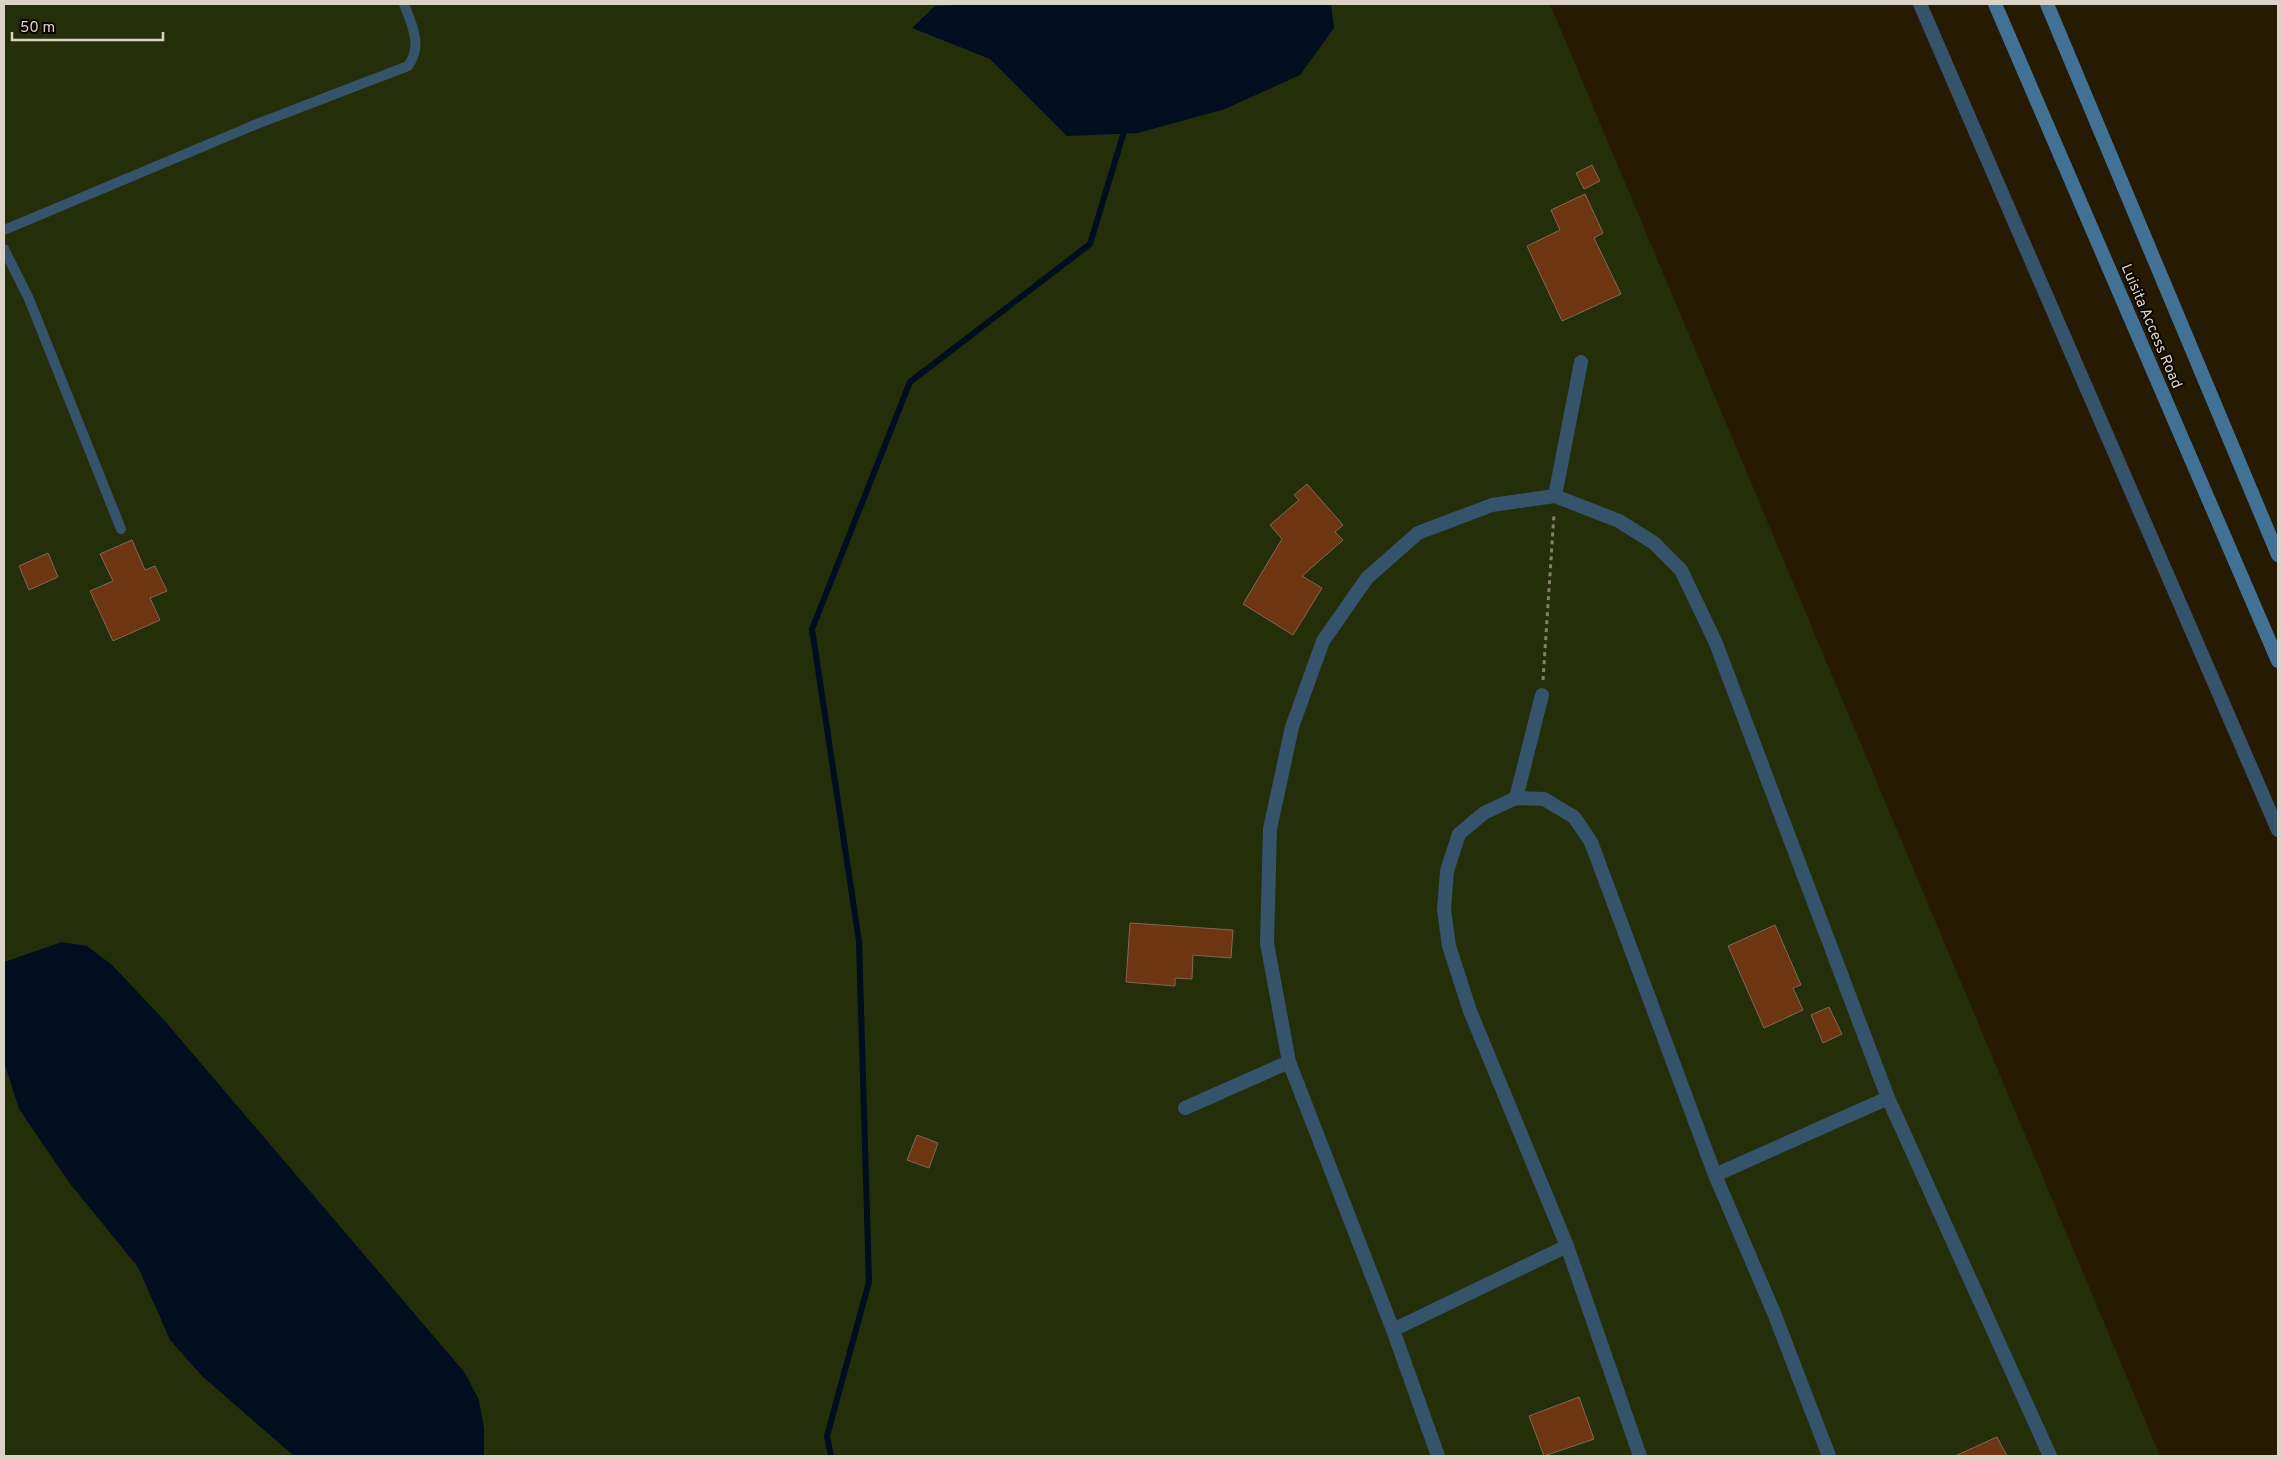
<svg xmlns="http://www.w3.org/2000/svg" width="2282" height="1460" font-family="Overpass,sans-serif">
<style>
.green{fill:#242f0a}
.water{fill:#000e1f}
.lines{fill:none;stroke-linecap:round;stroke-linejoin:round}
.stream{stroke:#000e1f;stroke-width:6}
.building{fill:#6d3511;stroke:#826758}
.path{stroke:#867d6b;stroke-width:3;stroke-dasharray:4 4;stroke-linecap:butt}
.service{stroke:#35536a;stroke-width:10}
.minor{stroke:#35536a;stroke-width:14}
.secondary{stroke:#417296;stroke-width:14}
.labels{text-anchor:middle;stroke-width:4;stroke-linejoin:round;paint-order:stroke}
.street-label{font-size:15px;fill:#dbd4c6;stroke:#0b0601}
</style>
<rect width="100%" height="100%" fill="#261a03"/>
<!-- green -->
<polygon class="green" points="4,4 1550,4 2160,1456 4,1456"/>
<!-- water -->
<g class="water">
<polygon points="980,4 1331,4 1334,28 1300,75 1225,109 1138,133 1067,136 990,59 912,28 935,6"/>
<polygon points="62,942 87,946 112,965 164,1020 465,1373 479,1400 484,1428 484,1456 294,1456 202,1376 170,1340 138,1267 71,1185 19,1109 4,1062 4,962"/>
</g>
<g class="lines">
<!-- stream -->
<polyline class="stream" points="831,1456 827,1436 869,1282 859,941 812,629 910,382 1090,244 1126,125"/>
</g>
<!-- building -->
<g class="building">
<polygon points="1592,165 1600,181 1584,189 1576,173"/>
<polygon points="1585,194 1603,233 1594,238 1621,294 1562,321 1527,246 1560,230 1551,210"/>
<polygon points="1307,484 1343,525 1335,532 1343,540 1302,576 1322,588 1293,635 1243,604 1282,539 1270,525 1299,500 1294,495"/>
<polygon points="132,540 145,570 155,566 167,591 150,598 160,620 113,641 90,591 113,581 100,554"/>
<polygon points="48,553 58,577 29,590 19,566"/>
<polygon points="1130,923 1233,930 1231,958 1193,955 1192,979 1175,978 1175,986 1126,982"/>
<polygon points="1775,925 1801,985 1793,988 1803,1010 1764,1028 1728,946"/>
<polygon points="1829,1007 1842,1034 1823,1043 1811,1015"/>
<polygon points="917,1135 938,1143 929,1168 907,1160"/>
<polygon points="1579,1397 1594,1439 1544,1456 1529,1416"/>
<polygon points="1997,1437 2007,1456 1955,1456"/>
</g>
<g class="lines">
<!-- path -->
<polyline class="path" points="1543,680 1554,514"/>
<!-- service -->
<g class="service">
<path d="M4,230l248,-104 156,-60c15,-20 4,-41 -4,-62"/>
<polyline points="4,249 29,299 121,529"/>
</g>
<!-- minor -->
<g class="minor">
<polyline points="1920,4 2278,830"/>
<polyline points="1555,496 1581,362"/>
<polyline points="1516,798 1542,695"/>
<polyline points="1185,1108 1289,1062"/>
<polyline points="1715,1175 1888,1098"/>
<polyline points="1393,1330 1567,1246"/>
<polyline points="1438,1456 1393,1330 1289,1062 1267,943 1270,829 1292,727 1323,641 1367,578 1418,533 1492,505 1555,496 1619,521 1654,543 1681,570 1715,641 1888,1098 2050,1456"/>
<polyline points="1640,1456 1567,1246 1470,1011 1449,946 1444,910 1447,871 1459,834 1484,813 1516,798 1544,799 1574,817 1591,842 1715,1175 1774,1313 1829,1456"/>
</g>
<!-- secondary -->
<g class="secondary">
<polyline points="1995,4 2278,661"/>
<polyline points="2047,4 2278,555"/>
</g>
</g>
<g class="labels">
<!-- street labels -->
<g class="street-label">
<text transform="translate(2152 326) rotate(67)" y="5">Luisita Access Road</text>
</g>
</g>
<!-- border -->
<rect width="2282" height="1460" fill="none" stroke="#dbd4c6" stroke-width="10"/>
<!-- scale -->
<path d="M12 32v8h151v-8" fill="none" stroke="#dbd4c6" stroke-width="2.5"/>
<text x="20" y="32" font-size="15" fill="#dbd4c6" stroke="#0b0601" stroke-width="4" paint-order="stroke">50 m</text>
</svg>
